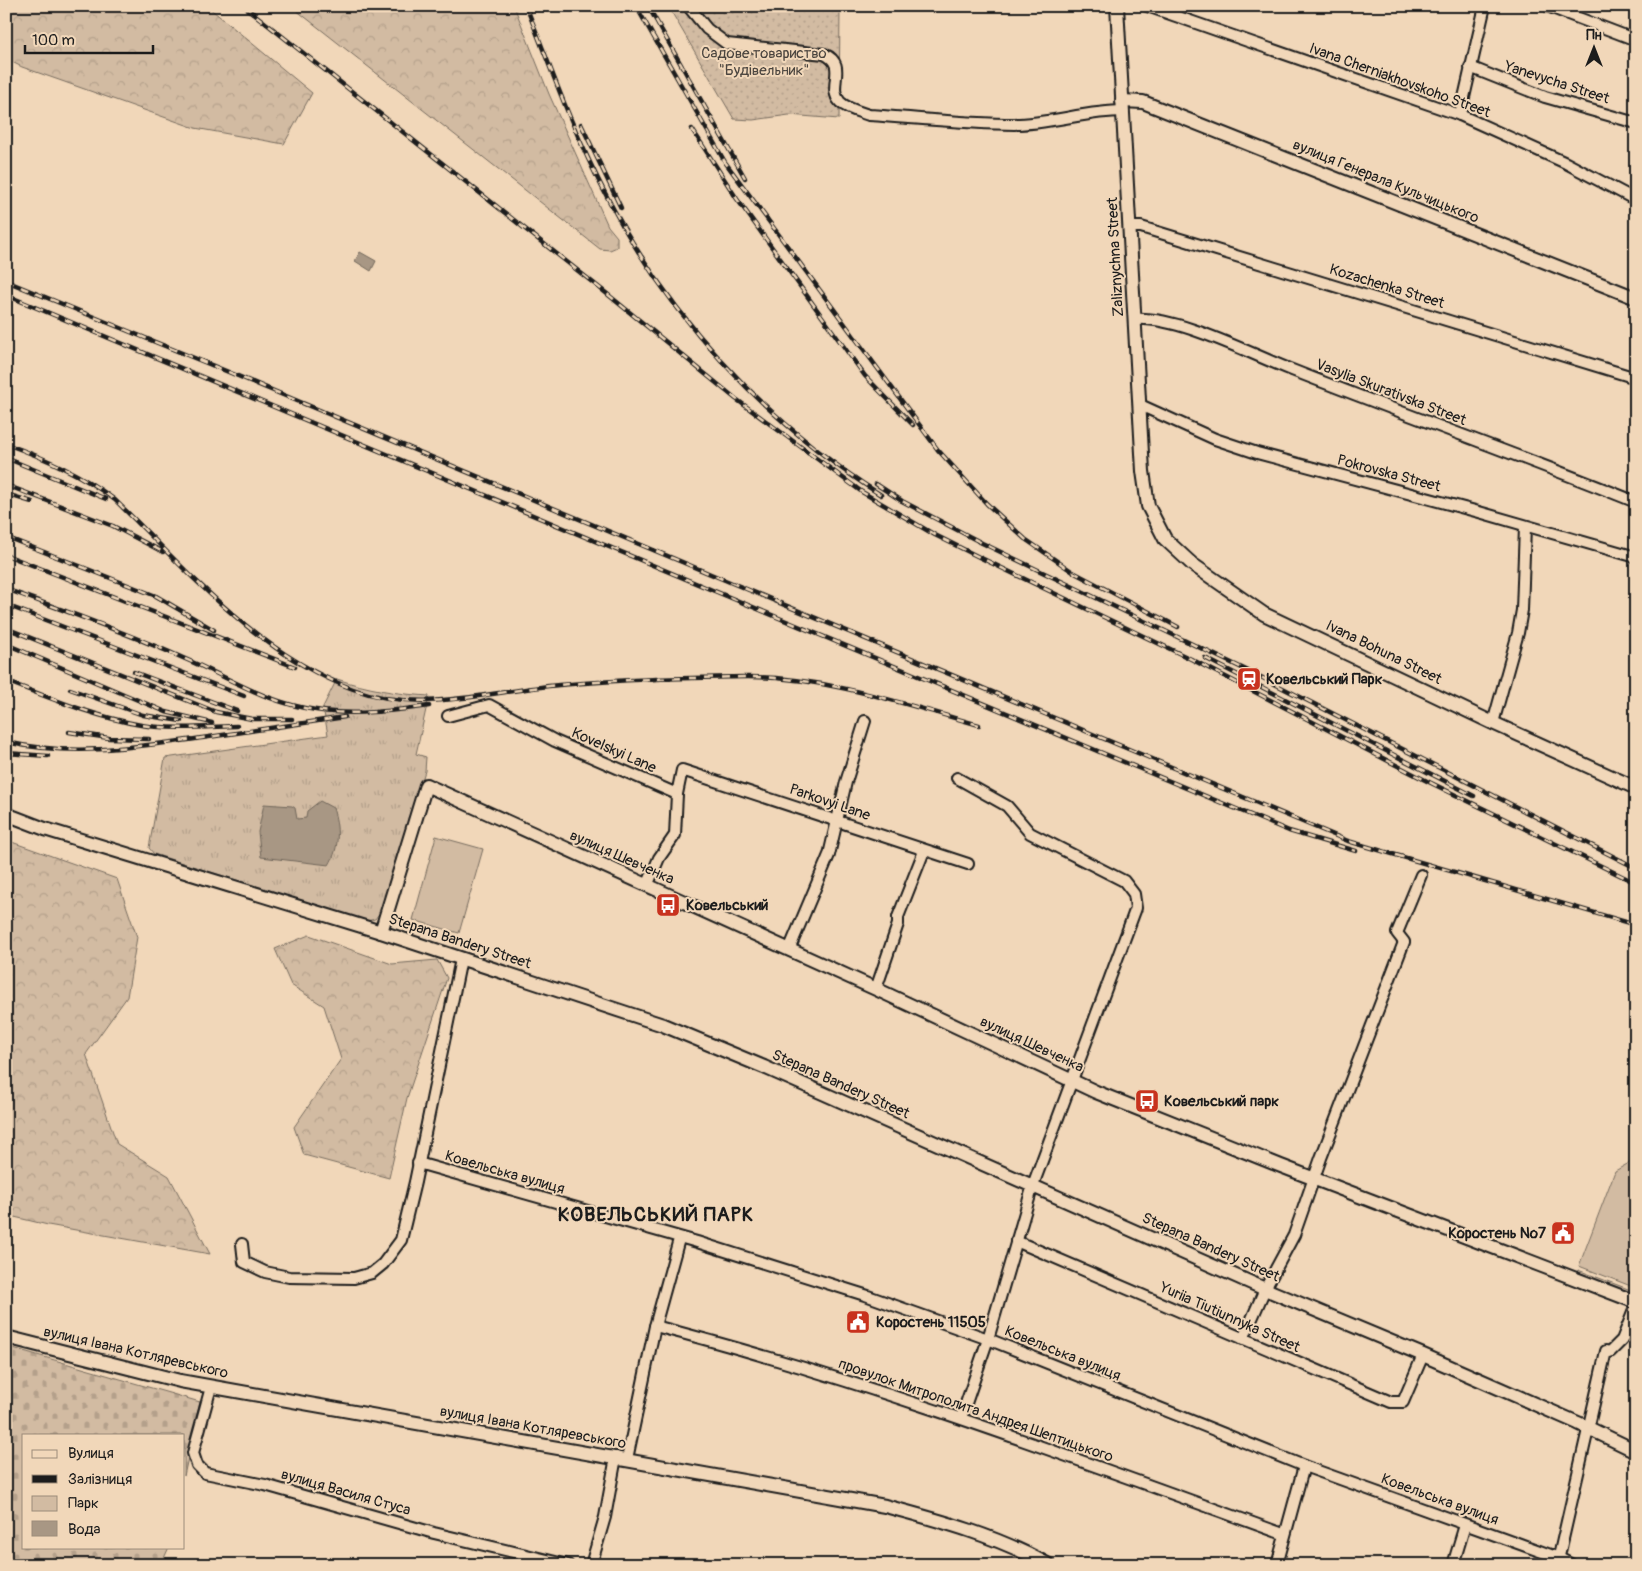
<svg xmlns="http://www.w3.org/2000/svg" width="1642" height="1571" font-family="Pangolin,sans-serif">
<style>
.grass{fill:url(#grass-tufts);stroke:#776c5f}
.forest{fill:url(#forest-crowns);stroke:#776c5f}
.cemetery{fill:url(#cemetery-stones);stroke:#776c5f}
.park{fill:#d2bba2;stroke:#776c5f}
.garden{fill:url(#garden-dots);stroke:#776c5f}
.water{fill:#a89784;stroke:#70665a}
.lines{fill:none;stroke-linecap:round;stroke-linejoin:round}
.minor-casing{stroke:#1c1c1c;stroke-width:14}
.tertiary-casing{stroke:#1c1c1c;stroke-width:16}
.minor{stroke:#f1d7b9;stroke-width:10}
.tertiary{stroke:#f1d7b9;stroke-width:12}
.rail-casing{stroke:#1c1c1c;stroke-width:4.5}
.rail{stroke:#f1d7b9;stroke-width:2.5;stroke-dasharray:8;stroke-linecap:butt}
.labels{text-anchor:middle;stroke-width:4;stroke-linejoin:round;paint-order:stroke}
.park-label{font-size:15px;fill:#4a443e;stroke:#f1d7b9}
.street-label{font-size:15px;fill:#1c1c1c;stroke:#f1d7b9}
.poi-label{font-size:15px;font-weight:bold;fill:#1c1c1c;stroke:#f1d7b9;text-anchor:start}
.district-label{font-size:20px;font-weight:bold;letter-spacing:1px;fill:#1c1c1c;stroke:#f1d7b9}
</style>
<defs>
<pattern id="grass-tufts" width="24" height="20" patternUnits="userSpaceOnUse" patternTransform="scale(1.25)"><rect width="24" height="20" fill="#d2bba2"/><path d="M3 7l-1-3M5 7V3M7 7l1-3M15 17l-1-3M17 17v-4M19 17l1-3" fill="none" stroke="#b4a08b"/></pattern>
<pattern id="forest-crowns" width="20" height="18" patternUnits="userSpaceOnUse" patternTransform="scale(1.25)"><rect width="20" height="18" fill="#d2bba2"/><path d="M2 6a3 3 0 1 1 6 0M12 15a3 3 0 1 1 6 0" fill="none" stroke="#b4a08b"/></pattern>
<pattern id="cemetery-stones" width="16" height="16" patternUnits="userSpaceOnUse" patternTransform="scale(1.25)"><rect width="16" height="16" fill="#d2bba2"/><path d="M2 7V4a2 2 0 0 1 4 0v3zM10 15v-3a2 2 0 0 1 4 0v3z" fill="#b4a08b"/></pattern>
<pattern id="garden-dots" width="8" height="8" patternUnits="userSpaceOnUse" patternTransform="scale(1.25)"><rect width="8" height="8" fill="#d2bba2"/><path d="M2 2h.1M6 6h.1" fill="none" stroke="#b4a08b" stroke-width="1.8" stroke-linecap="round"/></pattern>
</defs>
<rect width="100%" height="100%" fill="#f1d7b9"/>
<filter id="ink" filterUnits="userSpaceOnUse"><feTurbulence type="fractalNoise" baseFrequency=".02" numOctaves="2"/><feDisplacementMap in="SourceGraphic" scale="10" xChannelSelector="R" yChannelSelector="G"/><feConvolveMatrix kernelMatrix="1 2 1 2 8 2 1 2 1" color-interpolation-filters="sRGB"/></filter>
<g filter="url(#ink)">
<!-- grass -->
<g class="grass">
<path d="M337,679c30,10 60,15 92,17l-13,58 10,3 -1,14 -44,140 -6,8 -8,2 -213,-67 -5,-6 16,-90 163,-23 -5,-28z"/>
<polygon points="1578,1270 1636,1292 1636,1297 1576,1274"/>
</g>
<!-- forest -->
<g class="forest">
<polygon points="6,6 207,6 312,93 284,144 195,128 22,67 6,59"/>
<polygon points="291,6 514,6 549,94 608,226 617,237 617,247 610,250 600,249"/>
<polygon points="6,840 117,879 137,937 127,997 86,1054 117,1144 169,1176 210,1254 48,1225 6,1215"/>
<polygon points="309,935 392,964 437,960 447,978 407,1098 389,1178 304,1155 294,1127 341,1059 324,1006 291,985 275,949"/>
</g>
<!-- cemetery -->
<polygon class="cemetery" points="6,1346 200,1402 184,1476 184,1435 24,1435 24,1547 169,1547 161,1565 6,1565"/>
<!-- park -->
<g class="park">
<polygon points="436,836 483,849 459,933 413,920"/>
<polygon points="1636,1159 1636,1288 1579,1266 1615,1171"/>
</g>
<!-- garden -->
<polygon class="garden" points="668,6 840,6 839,119 789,115 753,120 734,119"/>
<!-- water -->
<g class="water">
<polygon points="360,252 376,261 371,271 355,261"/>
<path d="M320,801l13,7c6,19 7,39 -4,57l-68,-8 -3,-25 6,-28 28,2 3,2 2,11 9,-1 1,-7z"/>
</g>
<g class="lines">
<defs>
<g id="minor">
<path d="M688,6l19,23 20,15 97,10c25,11 2,32 16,48 7,7 20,10 29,13 48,3 97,9 145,9 36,0 72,-13 109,-13"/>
<polyline points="1147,6 1460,115 1566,163 1636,200"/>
<polyline points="1547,6 1636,40"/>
<polyline points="1470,67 1545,97 1636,123"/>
<polyline points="1460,115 1485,6"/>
<polyline points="1129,227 1141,227 1636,378"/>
<path d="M1134,319c45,-3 116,35 158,51 114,45 230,86 344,132"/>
<polyline points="1140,405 1215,439 1257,453 1479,512 1636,557"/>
<polyline points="448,716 489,705 555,741 677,794"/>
<polyline points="1493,723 1518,633 1522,610 1525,527"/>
<polyline points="957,778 1007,806 1030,833 1124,881 1134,894 1136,908 1033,1185 988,1339 961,1418"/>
<polyline points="647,886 659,858 675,835 677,794 682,770 968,864"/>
<polyline points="789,950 829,855 846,782 865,721"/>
<polyline points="876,989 898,924 898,917 924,851"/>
<polyline points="418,1163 697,1242 868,1296 988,1339 1304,1466 1559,1558 1572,1565"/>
<polyline points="1016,1241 1391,1402 1403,1402 1423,1355"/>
<polyline points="242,1244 244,1262 265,1272 289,1277 354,1278 372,1273 383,1264 401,1240 415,1182 461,959"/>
<path d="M655,1326c214,55 421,133 628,208"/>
<polyline points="1243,1339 1265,1289 1294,1235 1321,1158 1404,942 1397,933 1421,875"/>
<polyline points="211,1387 193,1453 197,1465 205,1473 265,1485 434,1533 568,1565"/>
<polyline points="627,1459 655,1326 679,1239"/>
<polyline points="591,1565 605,1517 616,1457"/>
<polyline points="1277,1565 1304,1466"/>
<polyline points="1453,1565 1465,1525"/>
<polyline points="1557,1565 1606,1351 1610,1352 1622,1340 1636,1305"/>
</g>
<g id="tertiary">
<polyline points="1117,6 1143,471 1148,506 1165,539 1192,564 1264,614 1493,723 1636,788"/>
<polyline points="1122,101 1143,102 1636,298"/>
<polyline points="6,814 45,829 381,932 663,1025 764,1067 1265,1289 1423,1355 1578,1423 1636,1451"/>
<polyline points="381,932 426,785 876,989 1096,1092 1281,1166 1636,1302"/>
<path d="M6,1337l174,44 705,125c57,15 112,30 164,59"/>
</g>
</defs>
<!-- minor casing -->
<use href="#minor" class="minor-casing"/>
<!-- tertiary casing -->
<use href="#tertiary" class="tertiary-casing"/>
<!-- minor -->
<use href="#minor" class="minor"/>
<!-- tertiary -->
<use href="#tertiary" class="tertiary"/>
<defs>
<g id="rail">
<polyline points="244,6 606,293 736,399 862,492 935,535 979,557 1191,659 1427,781 1636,883"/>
<path d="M526,6c25,62 47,126 78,185 62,123 161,231 277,304"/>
<polyline points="636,6 725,162 938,450 987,504 1025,539 1073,572 1178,627"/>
<polyline points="648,6 745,178"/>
<polyline points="581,124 621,208"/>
<polyline points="692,129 737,199 865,376 913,425"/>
<polyline points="6,281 226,371 1348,841 1636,925"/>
<polyline points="6,295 1289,831 1356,851"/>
<path d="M6,444c39,14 75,30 109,56 72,70 141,153 238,189 69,26 137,2 206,-4 62,-6 126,-7 189,-8 78,0 156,27 231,48"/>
<polyline points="6,458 106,499"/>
<polyline points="876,484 902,501 982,543 1267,680 1636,868"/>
<polyline points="6,485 113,526 163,552"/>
<polyline points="6,494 32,502"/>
<polyline points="6,537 156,596 214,630"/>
<polyline points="6,555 295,667"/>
<path d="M6,589c59,22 119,43 177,69 45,19 83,45 133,52 37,6 76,1 113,-4"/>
<polyline points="6,605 244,696"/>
<polyline points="6,628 216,712 252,719 292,719"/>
<polyline points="6,644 166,712 212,723"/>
<polyline points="1205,658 1474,796"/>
<polyline points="134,672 237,711"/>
<path d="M6,681c44,17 89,36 135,44 32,5 64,2 96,1"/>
<polyline points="70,689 143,715 181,721"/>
<polyline points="69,732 109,738 149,739"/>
<path d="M6,742c67,15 129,5 196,-4 47,-7 95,-14 143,-21"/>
<polyline points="6,753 48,756"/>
</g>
</defs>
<!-- rail casing -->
<use href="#rail" class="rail-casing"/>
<!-- rail -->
<use href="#rail" class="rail"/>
</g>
</g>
<!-- icons -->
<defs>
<symbol id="station-square" viewBox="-11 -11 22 22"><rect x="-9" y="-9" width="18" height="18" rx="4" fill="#c8321e" stroke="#f1d7b9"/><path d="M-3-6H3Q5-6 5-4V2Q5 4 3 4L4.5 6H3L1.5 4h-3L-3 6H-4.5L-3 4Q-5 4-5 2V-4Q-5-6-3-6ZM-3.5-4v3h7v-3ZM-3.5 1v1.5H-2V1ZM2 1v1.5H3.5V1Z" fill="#fff"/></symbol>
<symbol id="bus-square" viewBox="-11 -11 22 22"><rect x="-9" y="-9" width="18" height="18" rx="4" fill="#c8321e" stroke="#f1d7b9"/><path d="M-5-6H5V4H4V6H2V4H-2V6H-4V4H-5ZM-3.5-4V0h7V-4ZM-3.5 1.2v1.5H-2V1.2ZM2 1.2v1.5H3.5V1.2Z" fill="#fff"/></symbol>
<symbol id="civic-square" viewBox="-11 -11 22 22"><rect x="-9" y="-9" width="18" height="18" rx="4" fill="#c8321e" stroke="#f1d7b9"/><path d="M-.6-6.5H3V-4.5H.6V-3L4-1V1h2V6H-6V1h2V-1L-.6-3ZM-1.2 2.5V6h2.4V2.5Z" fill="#fff"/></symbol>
</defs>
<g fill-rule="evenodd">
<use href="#station-square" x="1235" y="665" width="28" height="28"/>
<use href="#bus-square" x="654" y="891" width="28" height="28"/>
<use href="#bus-square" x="1133" y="1087" width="28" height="28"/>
<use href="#civic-square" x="1549" y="1219" width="28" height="28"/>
<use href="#civic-square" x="844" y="1308" width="28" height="28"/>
</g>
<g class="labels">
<!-- park labels -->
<g class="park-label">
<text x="764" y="58">Садове товариство<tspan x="764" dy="17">"Будівельник"</tspan></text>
</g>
<!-- street labels -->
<g class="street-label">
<text transform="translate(1400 80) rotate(20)" y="5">Ivana Cherniakhovskoho Street</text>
<text transform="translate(1557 82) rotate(18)" y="5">Yanevycha Street</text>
<text transform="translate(1386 181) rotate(22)" y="5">вулиця Генерала Кульчицького</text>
<text transform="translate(1115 257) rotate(-93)" y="5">Zaliznychna Street</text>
<text transform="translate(1387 286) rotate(17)" y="5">Kozachenka Street</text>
<text transform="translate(1391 392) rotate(21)" y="5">Vasylia Skurativska Street</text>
<text transform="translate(1389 473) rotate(15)" y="5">Pokrovska Street</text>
<text transform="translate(1384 652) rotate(26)" y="5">Ivana Bohuna Street</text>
<text transform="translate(614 750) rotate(24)" y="5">Kovelskyi Lane</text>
<text transform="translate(830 802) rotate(19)" y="5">Parkovyi Lane</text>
<text transform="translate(622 857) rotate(24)" y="5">вулиця Шевченка</text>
<text transform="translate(460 941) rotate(18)" y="5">Stepana Bandery Street</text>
<text transform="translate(1032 1044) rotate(25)" y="5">вулиця Шевченка</text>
<text transform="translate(841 1084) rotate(24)" y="5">Stepana Bandery Street</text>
<text transform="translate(505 1172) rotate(16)" y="5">Ковельська вулиця</text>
<text transform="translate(1211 1247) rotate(24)" y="5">Stepana Bandery Street</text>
<text transform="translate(1230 1317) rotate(24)" y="5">Yuriia Tiutiunnyka Street</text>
<text transform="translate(136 1352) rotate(13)" y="5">вулиця Івана Котляревського</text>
<text transform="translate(1063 1353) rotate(22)" y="5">Ковельська вулиця</text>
<text transform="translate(976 1410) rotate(19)" y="5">провулок Митрополита Андрея Шептицького</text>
<text transform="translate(533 1427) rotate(10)" y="5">вулиця Івана Котляревського</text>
<text transform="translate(346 1492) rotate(16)" y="5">вулиця Василя Стуса</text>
<text transform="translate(1440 1499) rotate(20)" y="5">Ковельська вулиця</text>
</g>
<!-- poi labels -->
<g class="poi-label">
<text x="1266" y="684">Ковельський Парк</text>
<text x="686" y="910">Ковельський</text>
<text x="1164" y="1106">Ковельський парк</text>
<text x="1546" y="1238" text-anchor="end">Коростень №7</text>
<text x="876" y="1327">Коростень 11505</text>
</g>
<!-- district labels -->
<g class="district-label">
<text x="656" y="1221">КОВЕЛЬСЬКИЙ ПАРК</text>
</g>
</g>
<!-- margin -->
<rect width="1642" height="1571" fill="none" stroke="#f1d7b9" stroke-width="25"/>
<rect x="12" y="12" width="1617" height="1546" fill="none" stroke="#1c1c1c" stroke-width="2" filter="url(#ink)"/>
<!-- legend -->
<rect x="22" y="1434" width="162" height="115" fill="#f1d7b9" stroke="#9c8c7a"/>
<rect x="32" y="1450" width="25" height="8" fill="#f1d7b9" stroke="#9c8c7a"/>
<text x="68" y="1458" font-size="15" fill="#1c1c1c">Вулиця</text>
<rect x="32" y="1475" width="25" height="8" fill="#1c1c1c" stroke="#9c8c7a"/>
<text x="68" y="1484" font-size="15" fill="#1c1c1c">Залізниця</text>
<rect x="32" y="1496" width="25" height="15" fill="#d2bba2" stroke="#9c8c7a"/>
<text x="68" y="1508" font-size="15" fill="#1c1c1c">Парк</text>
<rect x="32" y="1521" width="25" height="15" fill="#a89784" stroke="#9c8c7a"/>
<text x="68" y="1534" font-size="15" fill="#1c1c1c">Вода</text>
<!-- north arrow -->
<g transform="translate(1594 48)" stroke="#f1d7b9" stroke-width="4" paint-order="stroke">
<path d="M0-4L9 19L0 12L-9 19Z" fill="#1c1c1c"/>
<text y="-8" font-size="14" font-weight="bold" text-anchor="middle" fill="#1c1c1c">Пн</text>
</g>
<!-- scale -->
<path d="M25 45v8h128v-8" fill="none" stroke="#1c1c1c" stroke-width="2.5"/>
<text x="32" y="45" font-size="15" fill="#1c1c1c" stroke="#f1d7b9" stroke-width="4" paint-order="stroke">100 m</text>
</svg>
